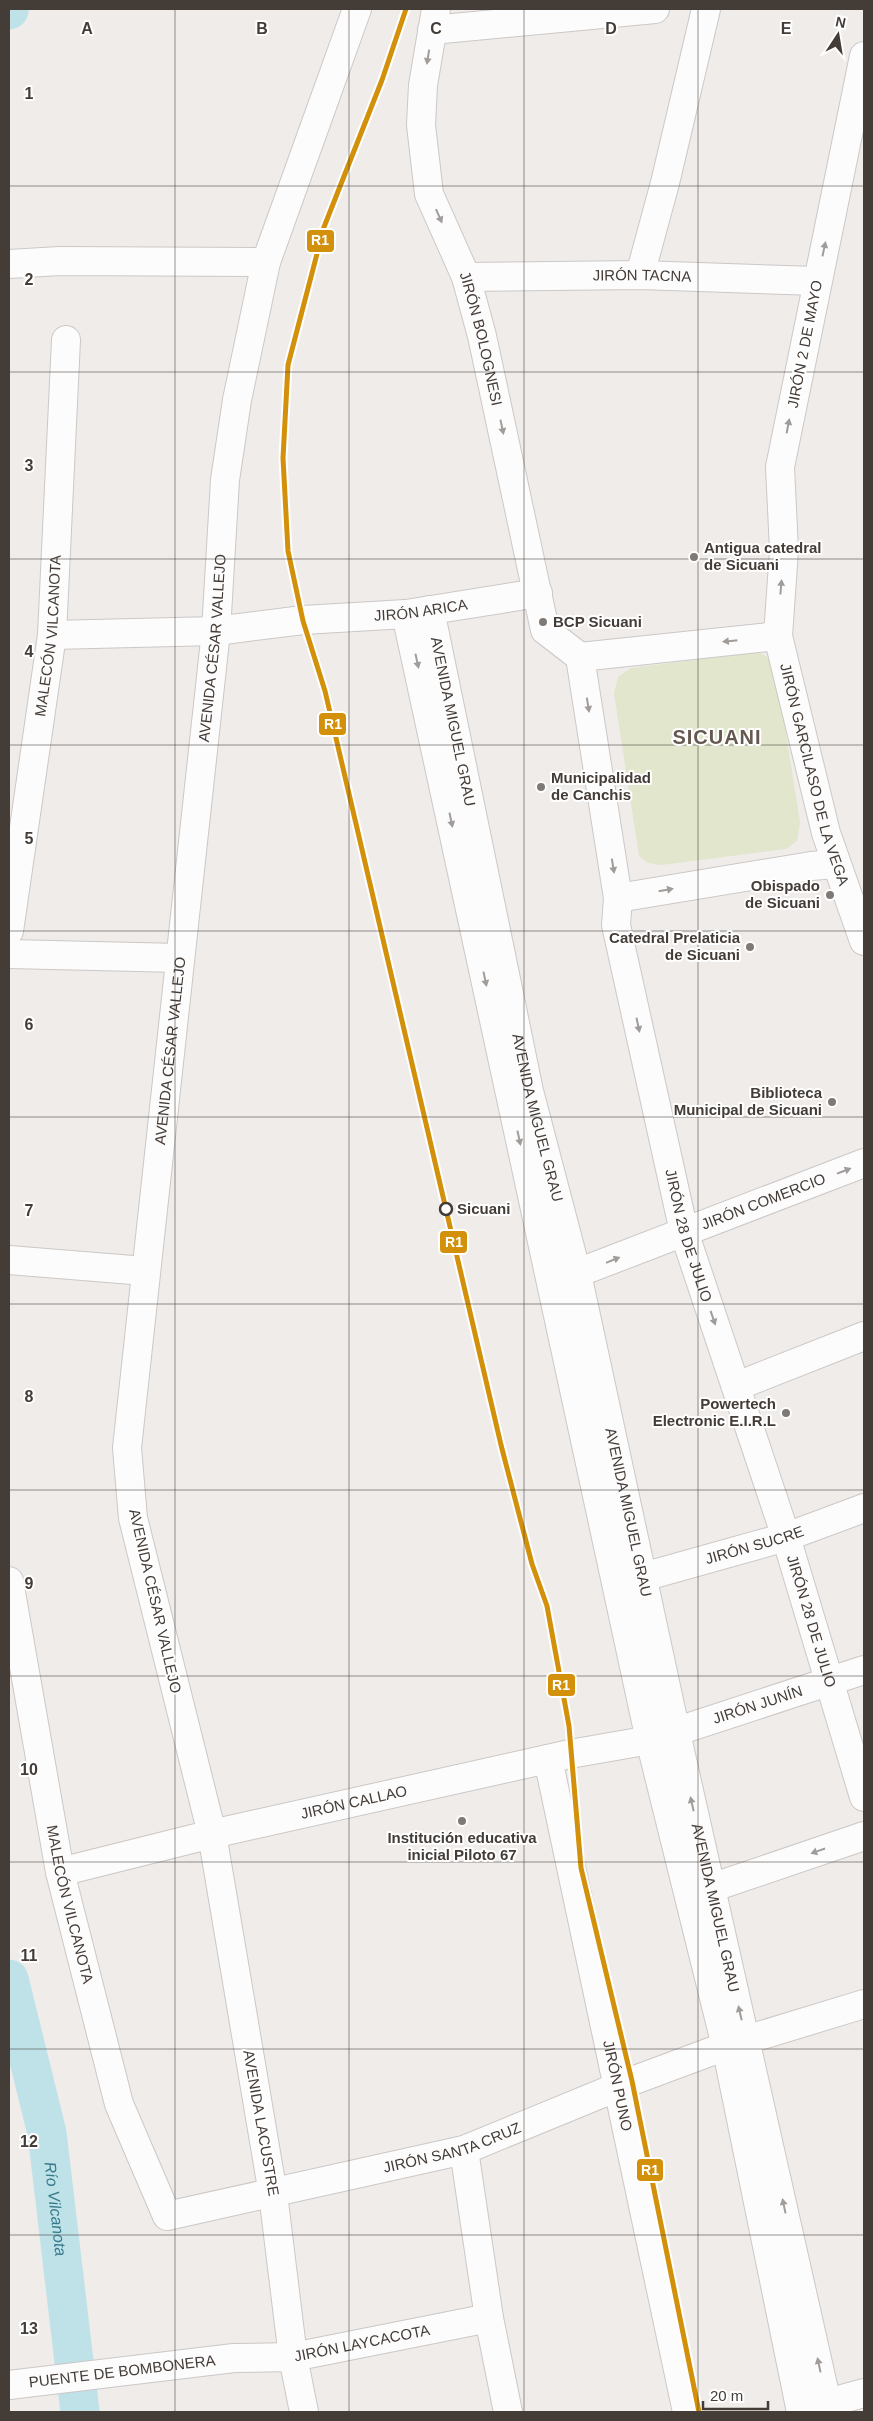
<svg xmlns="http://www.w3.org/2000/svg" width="873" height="2421" font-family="Arial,sans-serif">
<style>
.green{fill:#e2e6cd}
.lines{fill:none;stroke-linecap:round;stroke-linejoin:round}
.river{stroke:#bfe1e8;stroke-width:39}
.minor-casing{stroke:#cbc8c6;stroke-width:30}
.minor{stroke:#fdfcfc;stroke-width:28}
.rail-1-casing{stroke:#fff;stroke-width:9}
.rail-1{stroke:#d3910b;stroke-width:5}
.oneway{fill:#a09c9a}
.grid{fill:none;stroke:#443c37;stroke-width:1;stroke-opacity:0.55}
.poi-dot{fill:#807a76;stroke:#fff;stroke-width:2}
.stop-dot{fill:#fff;stroke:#443c37;stroke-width:2.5}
.labels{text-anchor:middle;stroke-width:4;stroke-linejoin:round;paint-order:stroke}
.street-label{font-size:15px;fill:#443c37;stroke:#fff}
.poi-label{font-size:15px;font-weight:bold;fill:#443c37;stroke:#fff;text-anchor:end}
.stop-label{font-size:15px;font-weight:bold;fill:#443c37;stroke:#fff;text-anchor:start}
.water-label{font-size:16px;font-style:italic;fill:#377b8c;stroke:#fff}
.district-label{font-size:20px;font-weight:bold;letter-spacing:1px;fill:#655850;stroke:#fff}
.grid-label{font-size:16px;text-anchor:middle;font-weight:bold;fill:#443c37;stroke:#fff;stroke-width:4;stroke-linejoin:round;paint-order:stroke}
.line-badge{stroke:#fff;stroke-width:2}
.badge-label{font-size:14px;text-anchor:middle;font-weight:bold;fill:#fff}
</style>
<rect width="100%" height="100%" fill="#efecea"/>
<!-- green -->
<polygon class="green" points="758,652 770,658 776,671 800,822 797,841 786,849 661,865 648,863 639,856 614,693 618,677 631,668"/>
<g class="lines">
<!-- river -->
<g class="river">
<polyline points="9,10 9,9"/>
<path id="s1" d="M9,1979l38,154 33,279"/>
</g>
<defs>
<g id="minor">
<path id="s2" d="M436,9l-13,76 -2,40 8,69 37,83 16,59 63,294 35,27"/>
<polyline points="432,30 655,9"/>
<path id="s3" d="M864,56l-84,411 4,83 -6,86 48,197 38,108"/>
<polyline points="9,264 60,261 266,262"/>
<polyline points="640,275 665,183 706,9"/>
<path id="s4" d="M466,277l174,-2 177,6"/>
<path id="s5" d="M430,610l99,481 48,183 99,459 153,679"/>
<polyline points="406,614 650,1740 726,2046 801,2412"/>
<path id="s6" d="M52,635l164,-4 87,-11 103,-6 132,-21"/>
<path id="s7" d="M580,657l38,241 -2,27 68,307 102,305 78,260"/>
<polyline points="580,657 778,636"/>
<polyline points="618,898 811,866 836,864"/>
<path id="s8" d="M9,931l43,-296 14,-295"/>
<polyline points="9,954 180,958"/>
<polyline points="9,1260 145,1271"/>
<path id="s9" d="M559,1280l305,-117"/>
<polyline points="737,1386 864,1336"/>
<path id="s10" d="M643,1577l143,-40 78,-29"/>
<path id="s11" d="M9,1581l51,291 59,232 48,112 297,-66 168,-69 94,-35 138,-42"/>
<path id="s12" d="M548,1759l139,653"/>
<path id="s13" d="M60,1872l152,-38 358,-80 80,-14 214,-70"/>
<polyline points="711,1888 864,1836"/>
<polyline points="464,2150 489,2318 508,2412"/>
<path id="s14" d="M9,2385l225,-27 59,-1 196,-39"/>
<polyline points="809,2408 864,2393"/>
<path id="s15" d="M304,2412l-11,-55 -20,-163 -61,-360 -79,-316 -6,-70 89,-817 9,-151 12,-80 29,-138 91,-253"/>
</g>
</defs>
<!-- minor casing -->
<use href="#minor" class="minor-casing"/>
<!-- minor -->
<use href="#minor" class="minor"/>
<defs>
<polyline id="rail-1" points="406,9 382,80 324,227 288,365 283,458 288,551 303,621 325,691 501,1445 532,1564 547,1606 569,1726 581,1868 632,2081 699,2412"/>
</defs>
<!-- rail-1 casing -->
<use href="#rail-1" class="rail-1-casing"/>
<!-- rail-1 -->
<use href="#rail-1" class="rail-1"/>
</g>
<!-- one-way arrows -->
<defs><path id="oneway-solid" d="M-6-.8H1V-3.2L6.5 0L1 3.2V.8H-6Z" transform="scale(1.25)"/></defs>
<g class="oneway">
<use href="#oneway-solid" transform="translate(428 57) rotate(99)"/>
<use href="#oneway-solid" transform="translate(439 216) rotate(66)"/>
<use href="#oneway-solid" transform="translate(824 249) rotate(-78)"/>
<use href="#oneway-solid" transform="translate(788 426) rotate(-79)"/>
<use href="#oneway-solid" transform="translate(502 427) rotate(78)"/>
<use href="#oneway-solid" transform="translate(781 587) rotate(-85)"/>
<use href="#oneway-solid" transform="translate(730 641) rotate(174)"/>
<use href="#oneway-solid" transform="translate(417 661) rotate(78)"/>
<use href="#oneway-solid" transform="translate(588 705) rotate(81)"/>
<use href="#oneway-solid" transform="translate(451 820) rotate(78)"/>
<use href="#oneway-solid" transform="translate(613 866) rotate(81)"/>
<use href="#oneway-solid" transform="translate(666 890) rotate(-10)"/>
<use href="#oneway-solid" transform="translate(485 979) rotate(78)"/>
<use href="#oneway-solid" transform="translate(638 1025) rotate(78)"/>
<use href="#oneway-solid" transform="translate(519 1138) rotate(78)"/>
<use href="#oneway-solid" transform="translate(844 1171) rotate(-21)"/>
<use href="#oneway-solid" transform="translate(613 1260) rotate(-22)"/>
<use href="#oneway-solid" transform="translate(713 1318) rotate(71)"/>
<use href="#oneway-solid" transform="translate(692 1804) rotate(-103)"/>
<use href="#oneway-solid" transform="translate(818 1851) rotate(161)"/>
<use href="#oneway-solid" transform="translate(740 2013) rotate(-103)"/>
<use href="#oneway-solid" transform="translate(784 2206) rotate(-102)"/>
<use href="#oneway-solid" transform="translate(819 2365) rotate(-102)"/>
</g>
<!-- grid -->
<path class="grid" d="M175,9v2403M349,9v2403M524,9v2403M698,9v2403M9,186h855M9,372h855M9,559h855M9,745h855M9,931h855M9,1117h855M9,1304h855M9,1490h855M9,1676h855M9,1862h855M9,2049h855M9,2235h855"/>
<!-- markers -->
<g class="poi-dot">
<circle cx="694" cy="557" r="5"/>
<circle cx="543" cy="622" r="5"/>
<circle cx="541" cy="787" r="5"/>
<circle cx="830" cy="895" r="5"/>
<circle cx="750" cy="947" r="5"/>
<circle cx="832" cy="1102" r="5"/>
<circle cx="786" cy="1413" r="5"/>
<circle cx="462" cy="1821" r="5"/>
</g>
<circle class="stop-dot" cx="446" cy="1209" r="6"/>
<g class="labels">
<!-- street labels -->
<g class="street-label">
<text dy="5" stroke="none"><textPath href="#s4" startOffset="176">JIRÓN TACNA</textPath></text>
<text dy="5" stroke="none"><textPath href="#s2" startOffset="341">JIRÓN BOLOGNESI</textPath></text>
<text transform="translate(805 344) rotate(-79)" y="5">JIRÓN 2 DE MAYO</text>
<text dy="5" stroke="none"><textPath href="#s6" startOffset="370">JIRÓN ARICA</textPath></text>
<text dy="5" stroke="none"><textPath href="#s8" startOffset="298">MALECÓN VILCANOTA</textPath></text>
<text dy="5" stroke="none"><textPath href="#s15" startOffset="1786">AVENIDA CÉSAR VALLEJO</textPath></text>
<text dy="5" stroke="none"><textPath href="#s5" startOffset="114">AVENIDA MIGUEL GRAU</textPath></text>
<text dy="5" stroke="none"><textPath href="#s3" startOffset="732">JIRÓN GARCILASO DE LA VEGA</textPath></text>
<text dy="5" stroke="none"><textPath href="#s15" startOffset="1381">AVENIDA CÉSAR VALLEJO</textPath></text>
<text dy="5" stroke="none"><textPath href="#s5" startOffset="519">AVENIDA MIGUEL GRAU</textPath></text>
<text dy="5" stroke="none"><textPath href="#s9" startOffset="219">JIRÓN COMERCIO</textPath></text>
<text dy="5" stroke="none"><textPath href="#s7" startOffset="590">JIRÓN 28 DE JULIO</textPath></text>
<text dy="5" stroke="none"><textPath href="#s5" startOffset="924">AVENIDA MIGUEL GRAU</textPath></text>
<text dy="5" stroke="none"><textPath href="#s10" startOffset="116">JIRÓN SUCRE</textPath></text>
<text transform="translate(155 1601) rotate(77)" y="5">AVENIDA CÉSAR VALLEJO</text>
<text dy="5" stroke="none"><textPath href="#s7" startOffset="995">JIRÓN 28 DE JULIO</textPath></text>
<text dy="5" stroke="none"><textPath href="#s13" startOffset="718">JIRÓN JUNÍN</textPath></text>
<text dy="5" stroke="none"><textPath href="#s13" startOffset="302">JIRÓN CALLAO</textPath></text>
<text dy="5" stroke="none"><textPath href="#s11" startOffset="329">MALECÓN VILCANOTA</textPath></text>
<text dy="5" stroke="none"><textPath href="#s5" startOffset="1329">AVENIDA MIGUEL GRAU</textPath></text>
<text dy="5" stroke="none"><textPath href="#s12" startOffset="334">JIRÓN PUNO</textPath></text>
<text transform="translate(261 2123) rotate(80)" y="5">AVENIDA LACUSTRE</text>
<text dy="5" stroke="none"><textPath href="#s11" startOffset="950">JIRÓN SANTA CRUZ</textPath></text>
<text dy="5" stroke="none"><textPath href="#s14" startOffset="356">JIRÓN LAYCACOTA</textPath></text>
<text dy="5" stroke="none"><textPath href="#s14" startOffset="114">PUENTE DE BOMBONERA</textPath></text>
</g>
<!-- poi labels -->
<g class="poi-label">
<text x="704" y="553" text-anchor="start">Antigua catedral<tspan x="704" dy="17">de Sicuani</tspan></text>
<text x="553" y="627" text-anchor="start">BCP Sicuani</text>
<text x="551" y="783" text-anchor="start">Municipalidad<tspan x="551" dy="17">de Canchis</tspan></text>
<text x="820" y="891">Obispado<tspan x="820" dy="17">de Sicuani</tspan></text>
<text x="740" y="943">Catedral Prelaticia<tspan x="740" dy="17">de Sicuani</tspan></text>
<text x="822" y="1098">Biblioteca<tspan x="822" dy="17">Municipal de Sicuani</tspan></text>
<text x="776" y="1409">Powertech<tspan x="776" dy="17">Electronic E.I.R.L</tspan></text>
<text x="462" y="1843" text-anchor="middle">Institución educativa<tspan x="462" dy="17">inicial Piloto 67</tspan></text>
</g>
<!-- stop labels -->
<g class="stop-label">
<text x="457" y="1214">Sicuani</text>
</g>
<!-- water labels -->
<g class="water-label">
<text dy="6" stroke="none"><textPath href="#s1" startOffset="235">Río Vilcanota</textPath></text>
</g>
<!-- district labels -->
<g class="district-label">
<text x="717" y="744">SICUANI</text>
</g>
</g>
<g class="grid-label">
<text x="87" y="34">A</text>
<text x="262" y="34">B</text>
<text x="436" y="34">C</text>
<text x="611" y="34">D</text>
<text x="786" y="34">E</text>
<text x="29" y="99">1</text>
<text x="29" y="285">2</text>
<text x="29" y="471">3</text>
<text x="29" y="657">4</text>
<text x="29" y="844">5</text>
<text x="29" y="1030">6</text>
<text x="29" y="1216">7</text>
<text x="29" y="1402">8</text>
<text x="29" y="1589">9</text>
<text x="29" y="1775">10</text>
<text x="29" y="1961">11</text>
<text x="29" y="2147">12</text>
<text x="29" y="2334">13</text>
</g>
<g class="line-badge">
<rect x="306" y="229" width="29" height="24" rx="5" fill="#d3910b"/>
<rect x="318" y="712" width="29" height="24" rx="5" fill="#d3910b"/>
<rect x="439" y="1230" width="29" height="24" rx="5" fill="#d3910b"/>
<rect x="547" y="1673" width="29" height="24" rx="5" fill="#d3910b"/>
<rect x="636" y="2158" width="28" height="24" rx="5" fill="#d3910b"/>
</g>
<g class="badge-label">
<text x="320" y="245">R1</text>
<text x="333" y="729">R1</text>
<text x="454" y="1247">R1</text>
<text x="561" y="1690">R1</text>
<text x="650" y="2175">R1</text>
</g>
<!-- border -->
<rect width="873" height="2421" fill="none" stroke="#443c37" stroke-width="20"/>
<!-- north arrow -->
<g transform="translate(838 35) rotate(12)" stroke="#ffffff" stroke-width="4" paint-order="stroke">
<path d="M0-4L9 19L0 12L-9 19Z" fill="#443c37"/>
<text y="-8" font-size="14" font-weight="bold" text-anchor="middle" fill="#443c37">N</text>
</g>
<!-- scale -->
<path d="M703 2401v8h65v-8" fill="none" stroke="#443c37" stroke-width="2.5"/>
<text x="710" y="2401" font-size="15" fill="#443c37" stroke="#ffffff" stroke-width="4" paint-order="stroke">20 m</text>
</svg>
